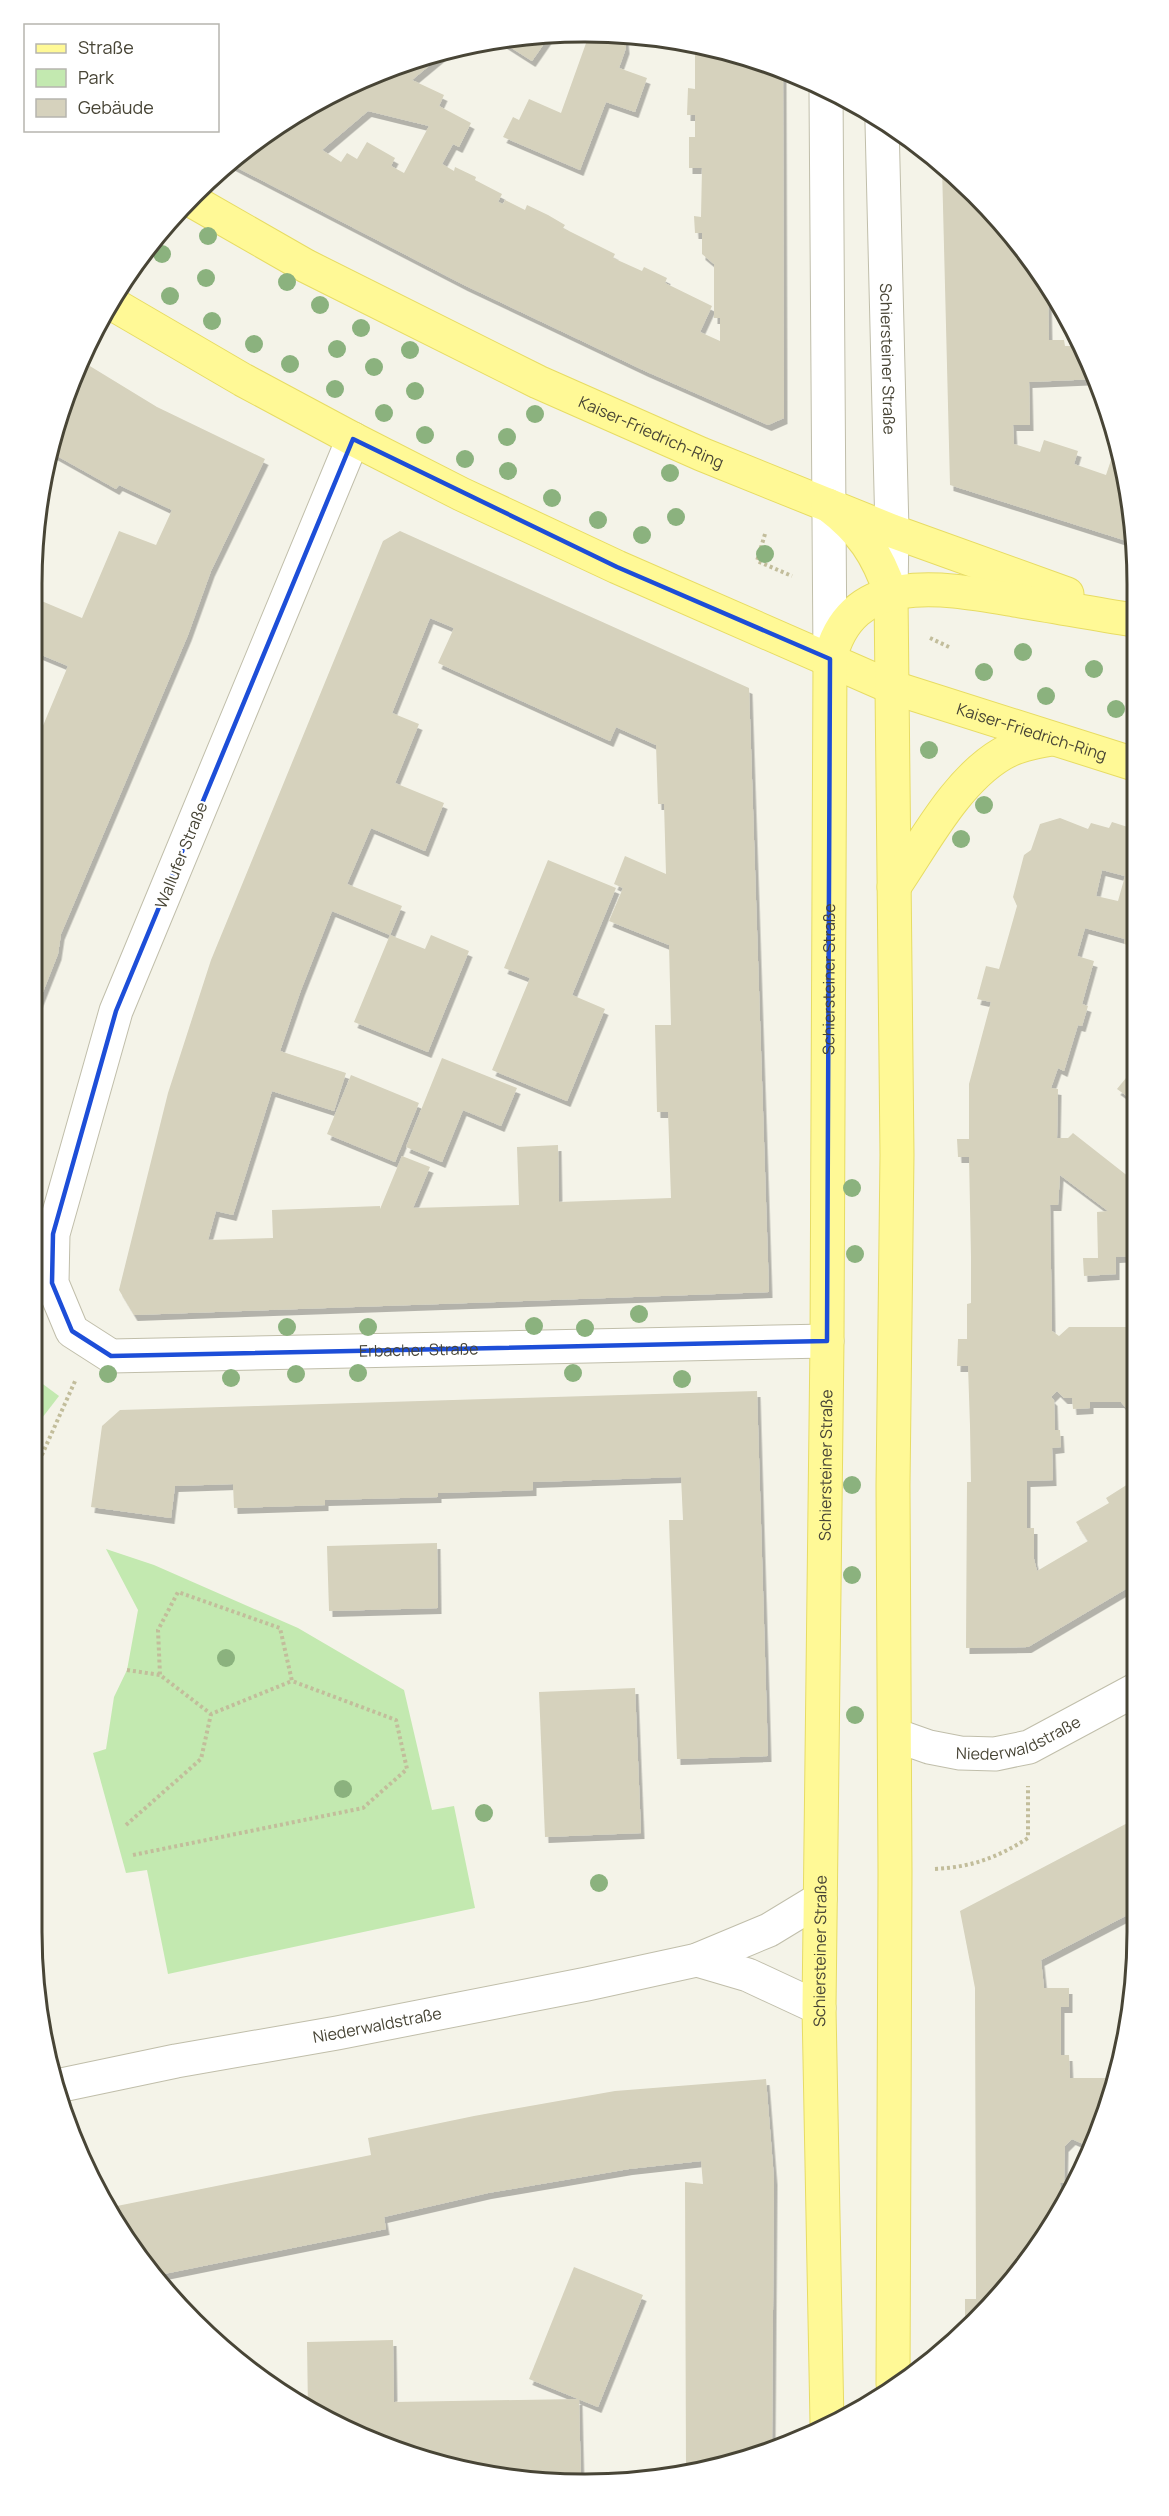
<svg xmlns="http://www.w3.org/2000/svg" width="1169" height="2516" font-family="Manrope,sans-serif">
<style>
.green{fill:#c3e9b0}
.building{fill:#d6d2bd;fill-rule:evenodd;filter:url(#shadow)}
.lines{fill:none;stroke-linecap:round;stroke-linejoin:round}
.minor-casing{stroke:#c0beaa;stroke-width:35}
.tertiary-casing{stroke:#c0beaa;stroke-width:35}
.primary-casing{stroke:#e7dc64;stroke-width:35}
.path{stroke:#c2bd9b;stroke-width:4;stroke-dasharray:3 3;stroke-linecap:butt}
.minor{stroke:#fff;stroke-width:33}
.tertiary{stroke:#fff;stroke-width:33}
.primary{stroke:#fff996;stroke-width:33}
.tree{fill:#8bb27e}
.marked{fill:none;stroke:#1d4ed8;stroke-width:4.5;stroke-linejoin:round}
.labels{text-anchor:middle;stroke-width:4.5;stroke-linejoin:round;paint-order:stroke}
.street-label{font-size:16px;fill:#484536;stroke:#fff}
.rim{fill:none;stroke:#484536;stroke-width:3}
</style>
<defs>
<filter id="shadow"><feDropShadow dx="3.5" dy="6" stdDeviation="0" flood-color="#0004"/></filter>
</defs>
<rect width="100%" height="100%" fill="#f4f3e8"/>
<!-- green -->
<g class="green">
<polygon points="32,1376 59,1396 32,1431"/>
<polygon points="106,1549 154,1565 298,1628 404,1690 432,1810 454,1806 475,1908 168,1974 147,1870 126,1873 93,1753 106,1749 114,1697 127,1670 138,1610"/>
</g>
<!-- building -->
<g class="building">
<polygon points="590,32 625,36 626,48 619,68 647,78 635,112 606,102 580,170 503,137 513,117 519,120 529,99 561,113"/>
<polygon points="550,35 532,61 499,40 527,37"/>
<path d="M695,43l88,27 1,348 -16,7 -123,-54 -181,-86 -234,-121 47,-39 96,-51 74,-23 -35,29 32,15 -5,11 32,17 -12,24 -6,-3 -11,20 12,7 1,-4 21,10 -1,3 27,14 -4,8 5,2 2,-4 20,10 2,-5 21,10 17,10 -2,3 52,26 -2,4 29,13 2,-4 23,11 -2,5 47,23 -12,26 20,9v-23h-6v-54l-12,-10v-21h-7l-1,-17 7,1 1,-49h-13v-31h6v-22h-8l1,-27 7,1zM368,111l61,15 -25,47 -13,-7 4,-8 -28,-16 -10,17 -10,-6 -6,9 -19,-12z"/>
<polygon points="942,167 1023,248 1048,290 1049,340 1064,340 1065,346 1080,346 1097,379 1029,382 1030,425 1013,425 1014,444 1040,452 1044,440 1078,451 1074,464 1106,475 1113,454 1118,456 1133,512 1133,543 950,485"/>
<polygon points="80,360 157,407 265,459 211,571 188,635 61,934 58,954 32,1020 32,752 68,666 32,651 32,597 82,618 119,531 156,545 172,510 119,485 116,489 50,452 73,373"/>
<path d="M400,531l349,157 20,604 -635,23 -15,-25 49,-197 43,-133 172,-419zM430,618l24,10 -16,35 172,78 6,-14 40,18 2,59h6l2,70 -41,-18 -11,28 9,4 -14,33 60,24 2,80h-16l2,87h11l3,86 -112,4 -1,-57 -41,2 2,58 -106,3 17,-41 -28,-11 -22,53v-3l-108,4 1,28 -65,2 8,-29 17,4 39,-124 62,20 12,-38 -66,-22 21,-61 31,-79 58,24 12,-29 -55,-22 24,-56 54,23 19,-48 -49,-20 24,-59 -27,-11z"/>
<path d="M1060,818l28,11 3,-6 18,5 3,-6 22,7v123l-10,-9 1,-4 -40,-11 -8,28 17,5 -12,43 6,2 -6,20 -4,-1 -14,46 -6,-3 -7,20 7,1 -1,49h11l5,-5 56,44 6,-8v87l-19,1v17l-32,2 -1,-18h15l-1,-46 11,-1 -48,-36 -2,30h-8l2,126 7,5 10,-9h66l1,93 -15,-18h-31v6l-17,1 -1,-11h-8l-7,-7 -6,6 3,3 1,30h5l1,17 -9,1 1,32 -26,1v47h7v31l3,12 51,-30 -12,-19 33,-19 -3,-5 30,-19v104l-108,64 -62,1 1,-166h4l-1,-56 -2,-60h-11l1,-27h9v-35l4,-1v-46l-2,-100h-11l-1,-18h12v-55l22,-82 -14,-3 9,-33 13,3 3,-10 15,-53 -4,-9 11,-42 7,-5 9,-26zM1102,870l23,6 -7,25 -22,-5z"/>
<polygon points="548,860 616,888 572,995 605,1009 567,1101 492,1070 530,978 504,968"/>
<polygon points="390,935 425,949 431,935 469,951 428,1052 354,1022"/>
<polygon points="442,1058 517,1088 501,1126 463,1110 442,1162 406,1147"/>
<polygon points="1135,1067 1135,1102 1117,1089"/>
<polygon points="351,1075 419,1103 395,1162 327,1134"/>
<polygon points="757,1391 768,1756 677,1759 669,1520 683,1520 681,1477 533,1482 533,1490 438,1493 438,1497 325,1500 325,1505 234,1508 233,1484 175,1486 171,1518 91,1507 102,1426 120,1410"/>
<polygon points="437,1543 438,1608 329,1611 327,1546"/>
<polygon points="635,1688 641,1833 545,1837 539,1692"/>
<polygon points="1137,1818 1137,1910 1041,1960 1044,1988 1069,1988 1069,2007 1061,2007 1061,2055 1069,2055 1070,2078 1115,2078 1096,2143 1092,2148 1072,2139 1065,2146 1064,2183 1060,2183 1061,2198 1000,2296 965,2325 965,2299 976,2299 975,1988 960,1911"/>
<polygon points="766,2079 774,2179 772,2444 692,2474 686,2475 685,2182 703,2184 701,2161 629,2169 488,2193 384,2217 386,2229 154,2276 107,2208 371,2155 368,2138 474,2116 615,2091"/>
<polygon points="574,2267 643,2295 598,2407 529,2379"/>
<polygon points="393,2340 394,2402 579,2399 581,2482 563,2482 477,2474 308,2410 307,2342"/>
</g>
<g class="lines">
<defs>
<g id="minor">
<path id="s1" d="M353,439l-237,572 -63,223 -1,49 20,48 39,25 716,-15"/>
<path id="s2" d="M895,1735l34,12 31,6 35,1 34,-7 108,-58"/>
<polyline points="697,1960 748,1975 819,2008"/>
<path id="s3" d="M57,2086l119,-25 161,-28 250,-49 110,-24 72,-30 51,-31"/>
</g>
<g id="tertiary">
<polyline points="826,91 830,659"/>
<path id="s4" d="M882,123l10,408 -1,63"/>
</g>
<g id="primary">
<path id="s5" d="M189,199l117,67 232,116 163,72 191,77 175,63"/>
<path id="s6" d="M111,303l132,77 110,59 108,55 156,73 274,120 243,77"/>
<path d="M828,505c34,26 49,48 63,89l6,561 -4,331 2,386 -2,512"/>
<path d="M894,887c30,-44 62,-106 108,-133 15,-9 33,-12 49,-15"/>
<path id="s7" d="M827,2423l-8,-415 8,-667 3,-682c22,-92 119,-70 190,-58 37,6 75,13 113,19"/>
</g>
</defs>
<!-- minor casing -->
<use href="#minor" class="minor-casing"/>
<!-- tertiary casing -->
<use href="#tertiary" class="tertiary-casing"/>
<!-- primary casing -->
<use href="#primary" class="primary-casing"/>
<!-- path -->
<g class="path">
<polyline points="765,534 757,561 792,576"/>
<polyline points="930,638 949,647"/>
<polyline points="32,1477 76,1379"/>
<polyline points="127,1670 160,1675 211,1714 292,1681 280,1628 178,1592 158,1630 160,1675"/>
<polyline points="126,1825 201,1759 211,1714"/>
<polyline points="133,1855 363,1808 407,1769 396,1720 292,1681"/>
<path d="M935,1869c36,-2 62,-11 93,-31v-52"/>
</g>
<!-- minor -->
<use href="#minor" class="minor"/>
<!-- tertiary -->
<use href="#tertiary" class="tertiary"/>
<!-- primary -->
<use href="#primary" class="primary"/>
</g>
<!-- trees -->
<g class="tree">
<circle cx="208" cy="236" r="9"/>
<circle cx="162" cy="254" r="9"/>
<circle cx="206" cy="278" r="9"/>
<circle cx="287" cy="282" r="9"/>
<circle cx="170" cy="296" r="9"/>
<circle cx="320" cy="305" r="9"/>
<circle cx="212" cy="321" r="9"/>
<circle cx="361" cy="328" r="9"/>
<circle cx="254" cy="344" r="9"/>
<circle cx="337" cy="349" r="9"/>
<circle cx="410" cy="350" r="9"/>
<circle cx="290" cy="364" r="9"/>
<circle cx="374" cy="367" r="9"/>
<circle cx="335" cy="389" r="9"/>
<circle cx="415" cy="391" r="9"/>
<circle cx="384" cy="413" r="9"/>
<circle cx="535" cy="414" r="9"/>
<circle cx="425" cy="435" r="9"/>
<circle cx="507" cy="437" r="9"/>
<circle cx="465" cy="459" r="9"/>
<circle cx="508" cy="471" r="9"/>
<circle cx="670" cy="473" r="9"/>
<circle cx="552" cy="498" r="9"/>
<circle cx="676" cy="517" r="9"/>
<circle cx="598" cy="520" r="9"/>
<circle cx="642" cy="535" r="9"/>
<circle cx="765" cy="554" r="9"/>
<circle cx="1023" cy="652" r="9"/>
<circle cx="1094" cy="669" r="9"/>
<circle cx="984" cy="672" r="9"/>
<circle cx="1046" cy="696" r="9"/>
<circle cx="1116" cy="709" r="9"/>
<circle cx="929" cy="750" r="9"/>
<circle cx="984" cy="805" r="9"/>
<circle cx="961" cy="839" r="9"/>
<circle cx="852" cy="1188" r="9"/>
<circle cx="855" cy="1254" r="9"/>
<circle cx="639" cy="1314" r="9"/>
<circle cx="534" cy="1326" r="9"/>
<circle cx="287" cy="1327" r="9"/>
<circle cx="368" cy="1327" r="9"/>
<circle cx="585" cy="1328" r="9"/>
<circle cx="358" cy="1373" r="9"/>
<circle cx="573" cy="1373" r="9"/>
<circle cx="108" cy="1374" r="9"/>
<circle cx="296" cy="1374" r="9"/>
<circle cx="231" cy="1378" r="9"/>
<circle cx="682" cy="1379" r="9"/>
<circle cx="852" cy="1485" r="9"/>
<circle cx="852" cy="1575" r="9"/>
<circle cx="226" cy="1658" r="9"/>
<circle cx="855" cy="1715" r="9"/>
<circle cx="343" cy="1789" r="9"/>
<circle cx="484" cy="1813" r="9"/>
<circle cx="599" cy="1883" r="9"/>
</g>
<!-- marked area -->
<path class="marked" d="M353,439l264,128 213,92 -3,682 -716,15 -39,-25 -20,-48 1,-49 63,-223z"/>
<g class="labels">
<!-- street labels -->
<g class="street-label">
<text dy="6" stroke="none"><textPath href="#s4" startOffset="236">Schiersteiner Straße</textPath></text>
<text dy="6" stroke="none"><textPath href="#s5" startOffset="518">Kaiser-Friedrich-Ring</textPath></text>
<text dy="6" stroke="none"><textPath href="#s6" startOffset="1018">Kaiser-Friedrich-Ring</textPath></text>
<text transform="translate(181 855) rotate(-68)" y="6">Wallufer Straße</text>
<text dy="6" stroke="none"><textPath href="#s7" startOffset="1444">Schiersteiner Straße</textPath></text>
<text dy="6" stroke="none"><textPath href="#s1" startOffset="1306">Erbacher Straße</textPath></text>
<text dy="6" stroke="none"><textPath href="#s7" startOffset="958">Schiersteiner Straße</textPath></text>
<text dy="6" stroke="none"><textPath href="#s2" startOffset="129">Niederwaldstraße</textPath></text>
<text dy="6" stroke="none"><textPath href="#s7" startOffset="472">Schiersteiner Straße</textPath></text>
<text dy="6" stroke="none"><textPath href="#s3" startOffset="326">Niederwaldstraße</textPath></text>
</g>
</g>
<!-- crop -->
<path d="M0 0H1169V2516H0ZM584 42H585A542 542 0 0 1 1127 584V1932A542 542 0 0 1 585 2474H584A542 542 0 0 1 42 1932V584A542 542 0 0 1 584 42Z" fill="#fff" fill-rule="evenodd"/>
<path class="rim" d="M584 42H585A542 542 0 0 1 1127 584V1932A542 542 0 0 1 585 2474H584A542 542 0 0 1 42 1932V584A542 542 0 0 1 584 42Z"/>
<!-- legend -->
<rect x="24" y="24" width="195" height="108" fill="#ffffff" stroke="#b6b5af" stroke-width="1.5"/>
<rect x="36" y="44" width="30" height="9" fill="#fff996" stroke="#b6b5af" stroke-width="1.5"/>
<text x="78" y="54" font-size="18" fill="#484536">Straße</text>
<rect x="36" y="69" width="30" height="18" fill="#c3e9b0" stroke="#b6b5af" stroke-width="1.5"/>
<text x="78" y="84" font-size="18" fill="#484536">Park</text>
<rect x="36" y="99" width="30" height="18" fill="#d6d2bd" stroke="#b6b5af" stroke-width="1.5"/>
<text x="78" y="114" font-size="18" fill="#484536">Gebäude</text>
</svg>
